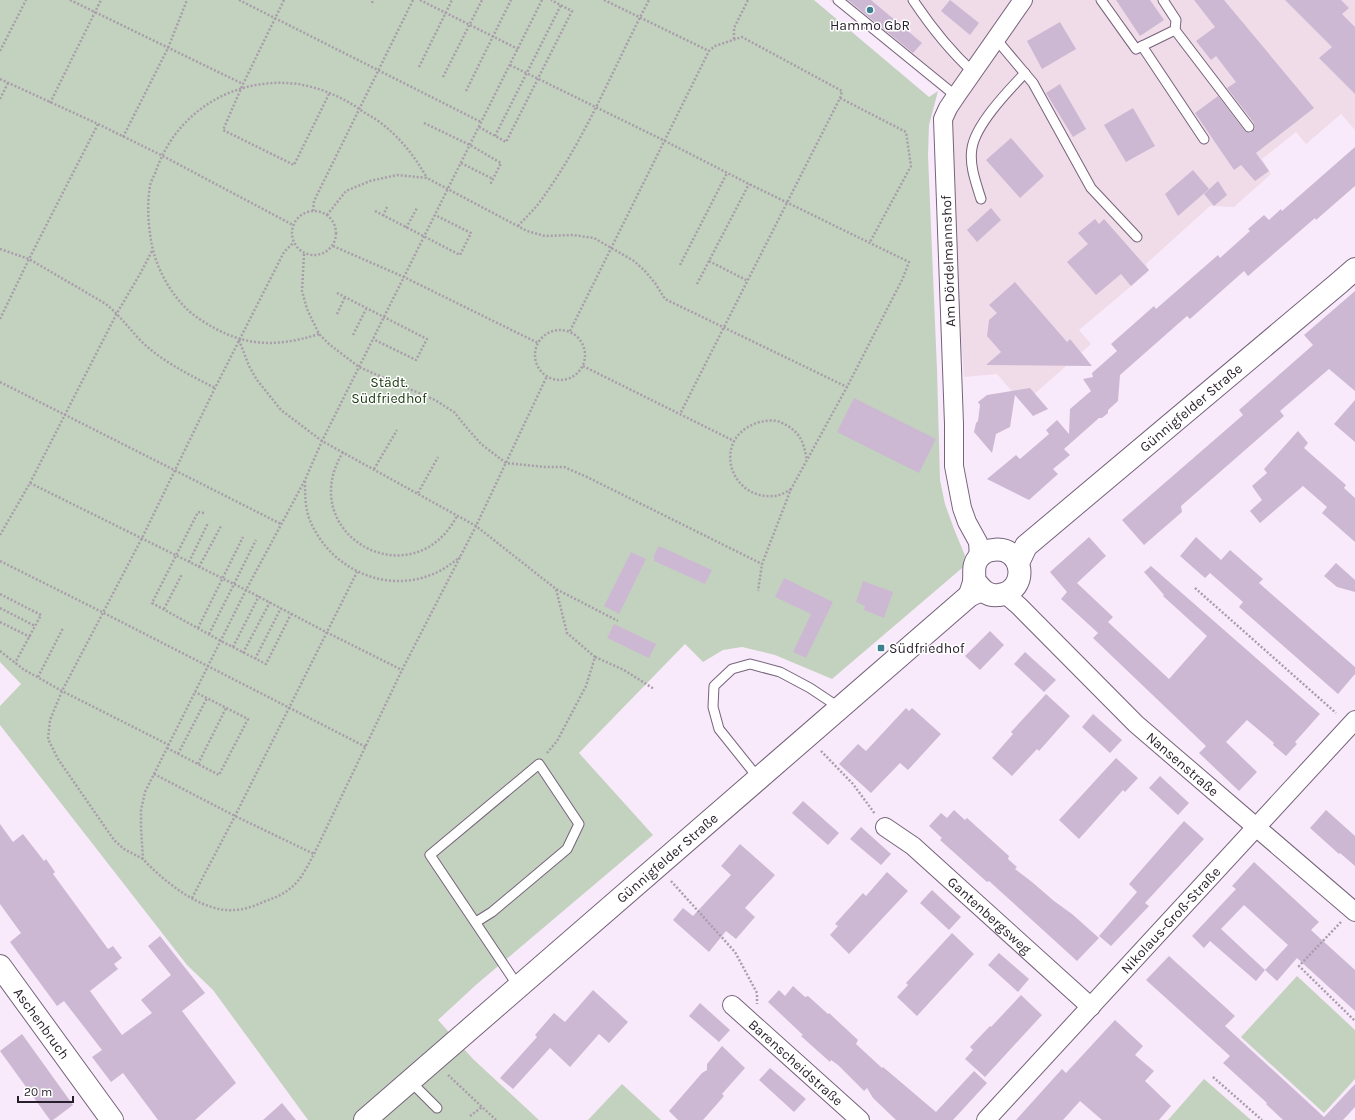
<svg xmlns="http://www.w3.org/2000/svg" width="1355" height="1120" font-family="Karla,sans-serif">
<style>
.commercial{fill:#f0dbe9}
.green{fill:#c3d2be}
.building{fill:#cdb8d3}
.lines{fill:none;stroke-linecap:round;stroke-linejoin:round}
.lane-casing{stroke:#76637b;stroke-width:11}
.street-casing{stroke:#76637b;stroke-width:20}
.secondary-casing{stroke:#76637b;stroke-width:24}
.path{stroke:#a99dac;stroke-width:2.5;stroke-dasharray:2 2;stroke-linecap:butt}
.lane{stroke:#fff;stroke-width:9}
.street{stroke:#fff;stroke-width:18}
.secondary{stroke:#fff;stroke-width:22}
.poi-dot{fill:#3d8090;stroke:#fff;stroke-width:1.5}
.labels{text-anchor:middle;stroke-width:3;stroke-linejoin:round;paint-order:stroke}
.poi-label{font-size:14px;fill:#271f29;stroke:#fff}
.street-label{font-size:14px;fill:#271f29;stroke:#fff}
.park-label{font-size:14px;fill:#19360f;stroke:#fff}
</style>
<rect width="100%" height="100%" fill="#f8eafb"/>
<!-- commercial -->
<polygon class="commercial" points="829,0 1355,0 1355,130 1341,114 1306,144 1296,132 1262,159 1271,174 1234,207 1210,206 1146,264 1149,271 1079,330 1091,344 1023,404 997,374 964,377 946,134 956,104"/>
<!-- green -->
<g class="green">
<polygon points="0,0 814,0 929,97 938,91 929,125 928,155 937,370 940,480 945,504 954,529 968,563 832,679 775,655 742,647 723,650 703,662 685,644 579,753 653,835 477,984 438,1020 473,1059 539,1120 308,1120 213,990 187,965 0,725 0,706 21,684 0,662"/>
<polygon points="1297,976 1355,1030 1355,1079 1324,1113 1241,1037"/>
<polygon points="1204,1079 1251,1120 1168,1120"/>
<polygon points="622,1084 661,1120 588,1120"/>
</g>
<!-- building -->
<g class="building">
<polygon points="848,0 871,0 922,43 913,53"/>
<polygon points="950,0 979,23 970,35 941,11"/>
<polygon points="1116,0 1150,0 1164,20 1140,36"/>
<polygon points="1194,0 1224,0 1314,108 1256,153 1269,171 1255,181 1241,165 1234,170 1195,113 1218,96 1245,131 1250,133 1255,129 1254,123 1227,88 1236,82 1216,56 1211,60 1196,41 1215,27"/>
<polygon points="1285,0 1341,0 1349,8 1342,14 1355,27 1355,94 1319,58 1332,47"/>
<polygon points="1060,22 1076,49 1042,69 1027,41"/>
<polygon points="1060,84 1086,129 1073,137 1046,93"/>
<polygon points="1133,108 1155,146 1126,162 1104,125"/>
<polygon points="1011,138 1044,176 1020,198 986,160"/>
<polygon points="1355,147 1355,186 1316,220 1315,218 1248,276 1244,271 1190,319 1187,316 1120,375 1118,401 1108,410 1108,413 1102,418 1099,418 1064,449 1070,455 1053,469 1058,474 1029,500 987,479 1016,455 1020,459 1049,434 1046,430 1057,420 1069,434 1070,409 1091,391 1083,379 1093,377 1092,373 1117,351 1111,344 1154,306 1156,309 1218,255 1220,258 1250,231 1248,229 1264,215 1269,220 1281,209 1282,211"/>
<polygon points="1193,170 1209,189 1178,216 1165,194"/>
<polygon points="1218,181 1227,195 1214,206 1204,194"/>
<polygon points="991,208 1001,220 977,242 967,230"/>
<polygon points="1095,219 1099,224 1104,219 1149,270 1131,286 1121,274 1096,295 1067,262 1088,244 1078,233"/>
<polygon points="1015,282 1067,342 1070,339 1092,366 986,365 1001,352 987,336 989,320 997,313 989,305"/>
<polygon points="1355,291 1355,391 1329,369 1280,411 1284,416 1181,506 1182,512 1144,545 1122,520 1243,415 1239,410 1313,345 1304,335"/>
<polygon points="1030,388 1048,409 1033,416 1015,395 1010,427 996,434 992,453 974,432 976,423 978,421 980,405 978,402 987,395"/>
<polygon points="854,398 936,439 919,473 837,432"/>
<polygon points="1355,400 1355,442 1334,424"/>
<polygon points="1298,431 1308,443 1304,448 1346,485 1344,488 1355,498 1355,542 1322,513 1327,507 1303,486 1260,523 1250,511 1262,500 1252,486 1267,473 1264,469"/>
<polygon points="1089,537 1106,556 1077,583 1113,617 1108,622 1169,679 1207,636 1163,596 1164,595 1144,572 1151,566 1320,714 1295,742 1297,744 1286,756 1273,745 1274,743 1247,720 1226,742 1257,772 1239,791 1199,753 1206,746 1093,638 1098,633 1061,599 1067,592 1050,572"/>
<polygon points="1196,537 1221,560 1230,550 1263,579 1259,583 1355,667 1355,674 1338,694 1239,607 1243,602 1210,573 1205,578 1180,556"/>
<polygon points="659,546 712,570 705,584 654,561 654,555"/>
<polygon points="631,552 646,559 619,614 604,606"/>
<polygon points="1336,563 1355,580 1355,592 1337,587 1324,576"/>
<polygon points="784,578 833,602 806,658 793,652 811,614 775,597"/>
<polygon points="863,581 893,592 884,618 864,610 865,606 856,602"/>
<polygon points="614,624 656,644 649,658 607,638"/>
<polygon points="990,631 1004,645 980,670 965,656"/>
<polygon points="1025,652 1056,680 1044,692 1014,664"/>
<polygon points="1046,694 1070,716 1039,751 1037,749 1012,776 992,758 1013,734 1011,732"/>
<polygon points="906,708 909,711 912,708 941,734 908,770 900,763 871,793 839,764 858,744 866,751"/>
<polygon points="1093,714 1122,740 1110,753 1082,727"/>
<polygon points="1116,758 1138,778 1125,792 1123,790 1079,839 1059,820"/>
<polygon points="1160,776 1189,803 1178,815 1149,788"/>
<polygon points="803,801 839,833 828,845 792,813"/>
<polygon points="954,810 965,820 967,818 1009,856 1008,859 1017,867 1015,869 1032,882 1054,901 1072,914 1099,938 1077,961 989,881 987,882 940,840 942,838 929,826 941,813 947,818"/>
<polygon points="1326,810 1355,836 1355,866 1340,853 1339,854 1310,828"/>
<polygon points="1184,821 1204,839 1145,903 1149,906 1111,946 1099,936 1137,892 1129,884"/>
<polygon points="0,824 13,842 23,834 44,861 46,859 55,872 53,874 108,949 113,946 122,958 114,964 118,969 90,991 122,1035 152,1013 141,1000 171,975 148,946 160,936 205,993 182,1011 236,1083 195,1120 158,1120 123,1073 111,1082 92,1057 102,1050 64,1001 57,1006 10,942 21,933 0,904"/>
<polygon points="861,827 891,854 881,865 850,839"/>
<polygon points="740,844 775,875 745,908 755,917 736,939 726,931 709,952 673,920 683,908 693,916 731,875 721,866"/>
<polygon points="1254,862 1319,922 1311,930 1355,970 1355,1011 1297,958 1277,981 1265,970 1288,945 1244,905 1221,929 1265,970 1256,981 1210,941 1204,948 1192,936 1236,889 1232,886"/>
<polygon points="887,872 908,891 849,954 830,935 838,926 835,924 863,893 866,896"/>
<polygon points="932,890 961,917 949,930 920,903"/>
<polygon points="952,933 974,954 917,1016 897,997 908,985 906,983"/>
<polygon points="999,953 1029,979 1018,992 988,965"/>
<polygon points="1169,956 1235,1016 1225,1026 1324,1117 1355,1084 1355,1107 1343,1120 1283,1120 1266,1104 1267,1103 1223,1063 1230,1056 1146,980"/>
<polygon points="793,986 805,997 808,996 828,1014 829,1013 858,1040 856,1044 882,1068 883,1067 936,1112 974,1071 987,1083 953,1120 896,1120 873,1098 867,1088 864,1091 838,1065 831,1060 830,1062 801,1036 803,1035 768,1002 779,990 785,996"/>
<polygon points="593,990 628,1022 609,1043 599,1034 570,1067 550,1048 513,1089 500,1078 537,1037 535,1035 554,1013 565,1022"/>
<polygon points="1021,995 1042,1015 985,1077 965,1059 973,1050 970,1047 990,1026 991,1027"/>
<polygon points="700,1003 730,1030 719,1042 689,1016"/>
<polygon points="1115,1020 1143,1046 1135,1055 1154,1071 1145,1081 1171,1106 1159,1120 1102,1120 1080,1101 1063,1120 1016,1120 1062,1069 1066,1073"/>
<polygon points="22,1034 73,1105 53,1120 50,1120 0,1051"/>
<polygon points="722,1046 745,1068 722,1094 724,1096 703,1120 678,1120 669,1111 702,1073 707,1070 707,1064"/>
<polygon points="770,1068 806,1099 794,1112 759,1080"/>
<polygon points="282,1103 296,1120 263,1120"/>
</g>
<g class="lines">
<defs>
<g id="lane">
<polyline points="838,0 956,96"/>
<path d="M913,0c18,27 36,50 60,72"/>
<polyline points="1101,0 1136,49 1175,30 1176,20 1163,0"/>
<polyline points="1175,30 1249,127"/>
<polyline points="996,39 1033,83 1091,188 1137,237"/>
<polyline points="1142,46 1204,139"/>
<path d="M981,199c-5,-16 -12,-34 -9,-51 4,-24 36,-57 53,-75"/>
<polyline points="759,779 719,729 713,707 714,686 732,669 750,664 780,672 810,688 840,708"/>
<polyline points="476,922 492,912 567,849 579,824 539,764 430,855 518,986"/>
<polyline points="410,1081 437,1108"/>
</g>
<g id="street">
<polyline points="979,557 978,542 967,522 962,508 954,466 954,424 943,119 948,108 956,96 1023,0"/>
<path id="s1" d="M1005,594l14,12 117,118 219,188"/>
<path id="s2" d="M885,827l28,19 178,161"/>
<path id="s3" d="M732,1005l128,115"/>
<path id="s4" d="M986,1120l369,-400"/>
</g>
<g id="secondary">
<path id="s5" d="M1018,563l8,-17 313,-263 16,-14"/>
<path d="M970,595c1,-5 4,-10 4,-15 1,-9 -2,-14 5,-23 4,-4 9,-7 14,-7 31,-5 37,41 6,45 -12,2 -18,-6 -25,-15"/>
<path id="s6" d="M0,966l112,154"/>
<path id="s7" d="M365,1120l605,-525 12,-5"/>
</g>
</defs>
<!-- lane casing -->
<use href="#lane" class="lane-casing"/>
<!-- street casing -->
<use href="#street" class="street-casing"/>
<!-- secondary casing -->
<use href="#secondary" class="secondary-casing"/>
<!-- path -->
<g class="path">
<polyline points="70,0 243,84"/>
<polyline points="239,0 481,122"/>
<polyline points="284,0 243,84 223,130 294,165 330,92"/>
<polyline points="420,0 518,49"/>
<path d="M542,0l-183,367 -37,74 -17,39 -59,110 -101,202 -4,18v18l2,31c20,22 60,54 91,51 9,0 21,-4 29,-8 14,-5 24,-9 34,-20 7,-8 12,-19 17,-28l88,-184 74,-144 71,-150"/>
<polyline points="604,0 709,51"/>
<polyline points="372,3 373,0"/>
<polyline points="734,39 734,28 748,0"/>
<polyline points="0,51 26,0"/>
<polyline points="510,65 665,141 749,184 909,262 903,278 847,387 791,489 762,564 758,591"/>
<polyline points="419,67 452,0"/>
<polyline points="443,77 482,0"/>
<polyline points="0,79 98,124 161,155 293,225"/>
<polyline points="466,91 511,0"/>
<polyline points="840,98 906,132 911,166 870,242"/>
<polyline points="0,99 8,83"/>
<polyline points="50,103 101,0"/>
<polyline points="424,123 470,145 501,163 490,185"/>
<polyline points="479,127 506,142 572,11 551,0"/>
<polyline points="495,136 561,5"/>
<polyline points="123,137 168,48 187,0"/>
<polyline points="461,163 493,179"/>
<circle cx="314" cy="233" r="22"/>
<polyline points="313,211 314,201 413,0"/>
<polyline points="375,211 460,255 471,233 435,215"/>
<polyline points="327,215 346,191 370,181 397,175 427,178 527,231 545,236 573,235 594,238 634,261 645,271 655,283 665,299 847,387"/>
<polyline points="383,216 387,207"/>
<path d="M518,226c7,-8 15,-15 21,-23 46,-62 74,-135 110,-203"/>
<polyline points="406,228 417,208"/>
<polyline points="333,246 404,277 538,343"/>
<path d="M0,249l29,10 77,45c13,11 22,23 34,36 21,21 48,34 75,48"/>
<polyline points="304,254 302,291 307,309 319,334 329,344 359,367 435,400 454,412 467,428 481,444 506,463 545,467 564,467 587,477 762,564"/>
<polyline points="709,261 748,281"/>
<polyline points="680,265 727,173"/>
<polyline points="697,284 749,184"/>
<polyline points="337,293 427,339 416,360 373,339"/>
<polyline points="337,314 345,297"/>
<polyline points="0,319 29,259 98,124"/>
<circle cx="560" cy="355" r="25"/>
<polyline points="570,331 709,51 715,46 742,37 842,91 840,98 680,414"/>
<path d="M319,334c-47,15 -80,12 -121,-16 -24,-16 -43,-50 -47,-78 -3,-18 -4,-36 -1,-54 1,-5 4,-10 6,-15 19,-56 72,-91 131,-88 5,1 11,0 16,2 20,4 38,12 55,23 6,5 13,8 19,12 22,16 37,35 50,58"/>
<polyline points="353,335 366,309"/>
<polyline points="239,340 249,366 257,380 281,410 322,441 476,526 556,589 618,621"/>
<polyline points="583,366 734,441"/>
<polyline points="0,382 281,524"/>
<path d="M343,452c-50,82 69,149 114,64"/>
<polyline points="374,469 397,430"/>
<path d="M305,481c0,13 0,25 4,37 18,47 70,75 119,58 12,-4 22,-11 32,-19"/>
<polyline points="30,483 246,590 326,632 402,670"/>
<path d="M791,489c-5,3 -11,7 -17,7 -44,4 -62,-55 -20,-72 7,-3 19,-5 26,-2 20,9 23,18 27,38"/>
<polyline points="418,493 438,457"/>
<polyline points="204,513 198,512 152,603 221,641 266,664 291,614"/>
<polyline points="0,535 30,483 117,313 140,274 152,251"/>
<polyline points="0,561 102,612 366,747"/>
<polyline points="189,562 208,523"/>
<polyline points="199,567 221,526"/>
<polyline points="1195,588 1336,713"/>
<polyline points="0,594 41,615 15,663"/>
<polyline points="0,608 35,626"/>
<polyline points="164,609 182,574"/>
<polyline points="0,622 30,637"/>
<polyline points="198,628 243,537"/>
<polyline points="209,634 256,540"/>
<polyline points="233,647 259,596"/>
<polyline points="0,651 23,669 62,691 169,745"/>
<polyline points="243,653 270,602"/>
<polyline points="595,657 624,670 654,689"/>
<polyline points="255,659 281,608"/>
<polyline points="38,677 63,628"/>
<polyline points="167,748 219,775 248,719 195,692"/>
<polyline points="821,751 853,784 875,814"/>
<polyline points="547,753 557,741 586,686 595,657 567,633 556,589"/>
<polyline points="178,754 207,698"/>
<polyline points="198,764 226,708"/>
<polyline points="154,774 235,816 314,854"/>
<polyline points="143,859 124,849 114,840 58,759 48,739 50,720 62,691 142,538 215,388 284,252 293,243"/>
<polyline points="671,881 735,952 757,993 757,1004"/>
<polyline points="192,898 235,816 357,572"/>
<polyline points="1341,922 1299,966 1355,1021"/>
<polyline points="448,1075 496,1120"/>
<polyline points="1213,1077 1262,1120"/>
<polyline points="470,1116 482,1107"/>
</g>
<!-- lane -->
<use href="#lane" class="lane"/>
<!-- street -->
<use href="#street" class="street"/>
<!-- secondary -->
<use href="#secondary" class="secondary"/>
</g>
<!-- markers -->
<g class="poi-dot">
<circle cx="870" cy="10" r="4"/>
<rect x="877" y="644" width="8" height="8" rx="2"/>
</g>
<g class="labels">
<!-- poi labels -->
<g class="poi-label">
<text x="870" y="30">Hammo GbR</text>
<text x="889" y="653" text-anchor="start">Südfriedhof</text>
</g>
<!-- street labels -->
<g class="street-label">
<text transform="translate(948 261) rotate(-92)" y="5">Am Dördelmannshof</text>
<text dy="5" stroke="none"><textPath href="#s5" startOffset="234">Günnigfelder Straße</textPath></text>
<text dy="5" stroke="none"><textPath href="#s1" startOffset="246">Nansenstraße</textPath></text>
<text dy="5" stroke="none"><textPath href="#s7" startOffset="400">Günnigfelder Straße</textPath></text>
<text dy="5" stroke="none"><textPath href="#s2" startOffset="137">Gantenbergsweg</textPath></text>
<text dy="5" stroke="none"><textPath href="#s4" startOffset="272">Nikolaus-Groß-Straße</textPath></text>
<text dy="5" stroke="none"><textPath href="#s6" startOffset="71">Aschenbruch</textPath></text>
<text dy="5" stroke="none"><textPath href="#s3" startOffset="86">Barenscheidstraße</textPath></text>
</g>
<!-- park labels -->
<g class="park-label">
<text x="389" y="387">Städt.<tspan x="389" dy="16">Südfriedhof</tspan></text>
</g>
</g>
<!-- scale -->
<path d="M18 1096v6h55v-6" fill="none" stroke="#271f29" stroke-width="2"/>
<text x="24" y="1096" font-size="12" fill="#271f29" stroke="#ffffff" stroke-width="3" paint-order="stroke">20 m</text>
</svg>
